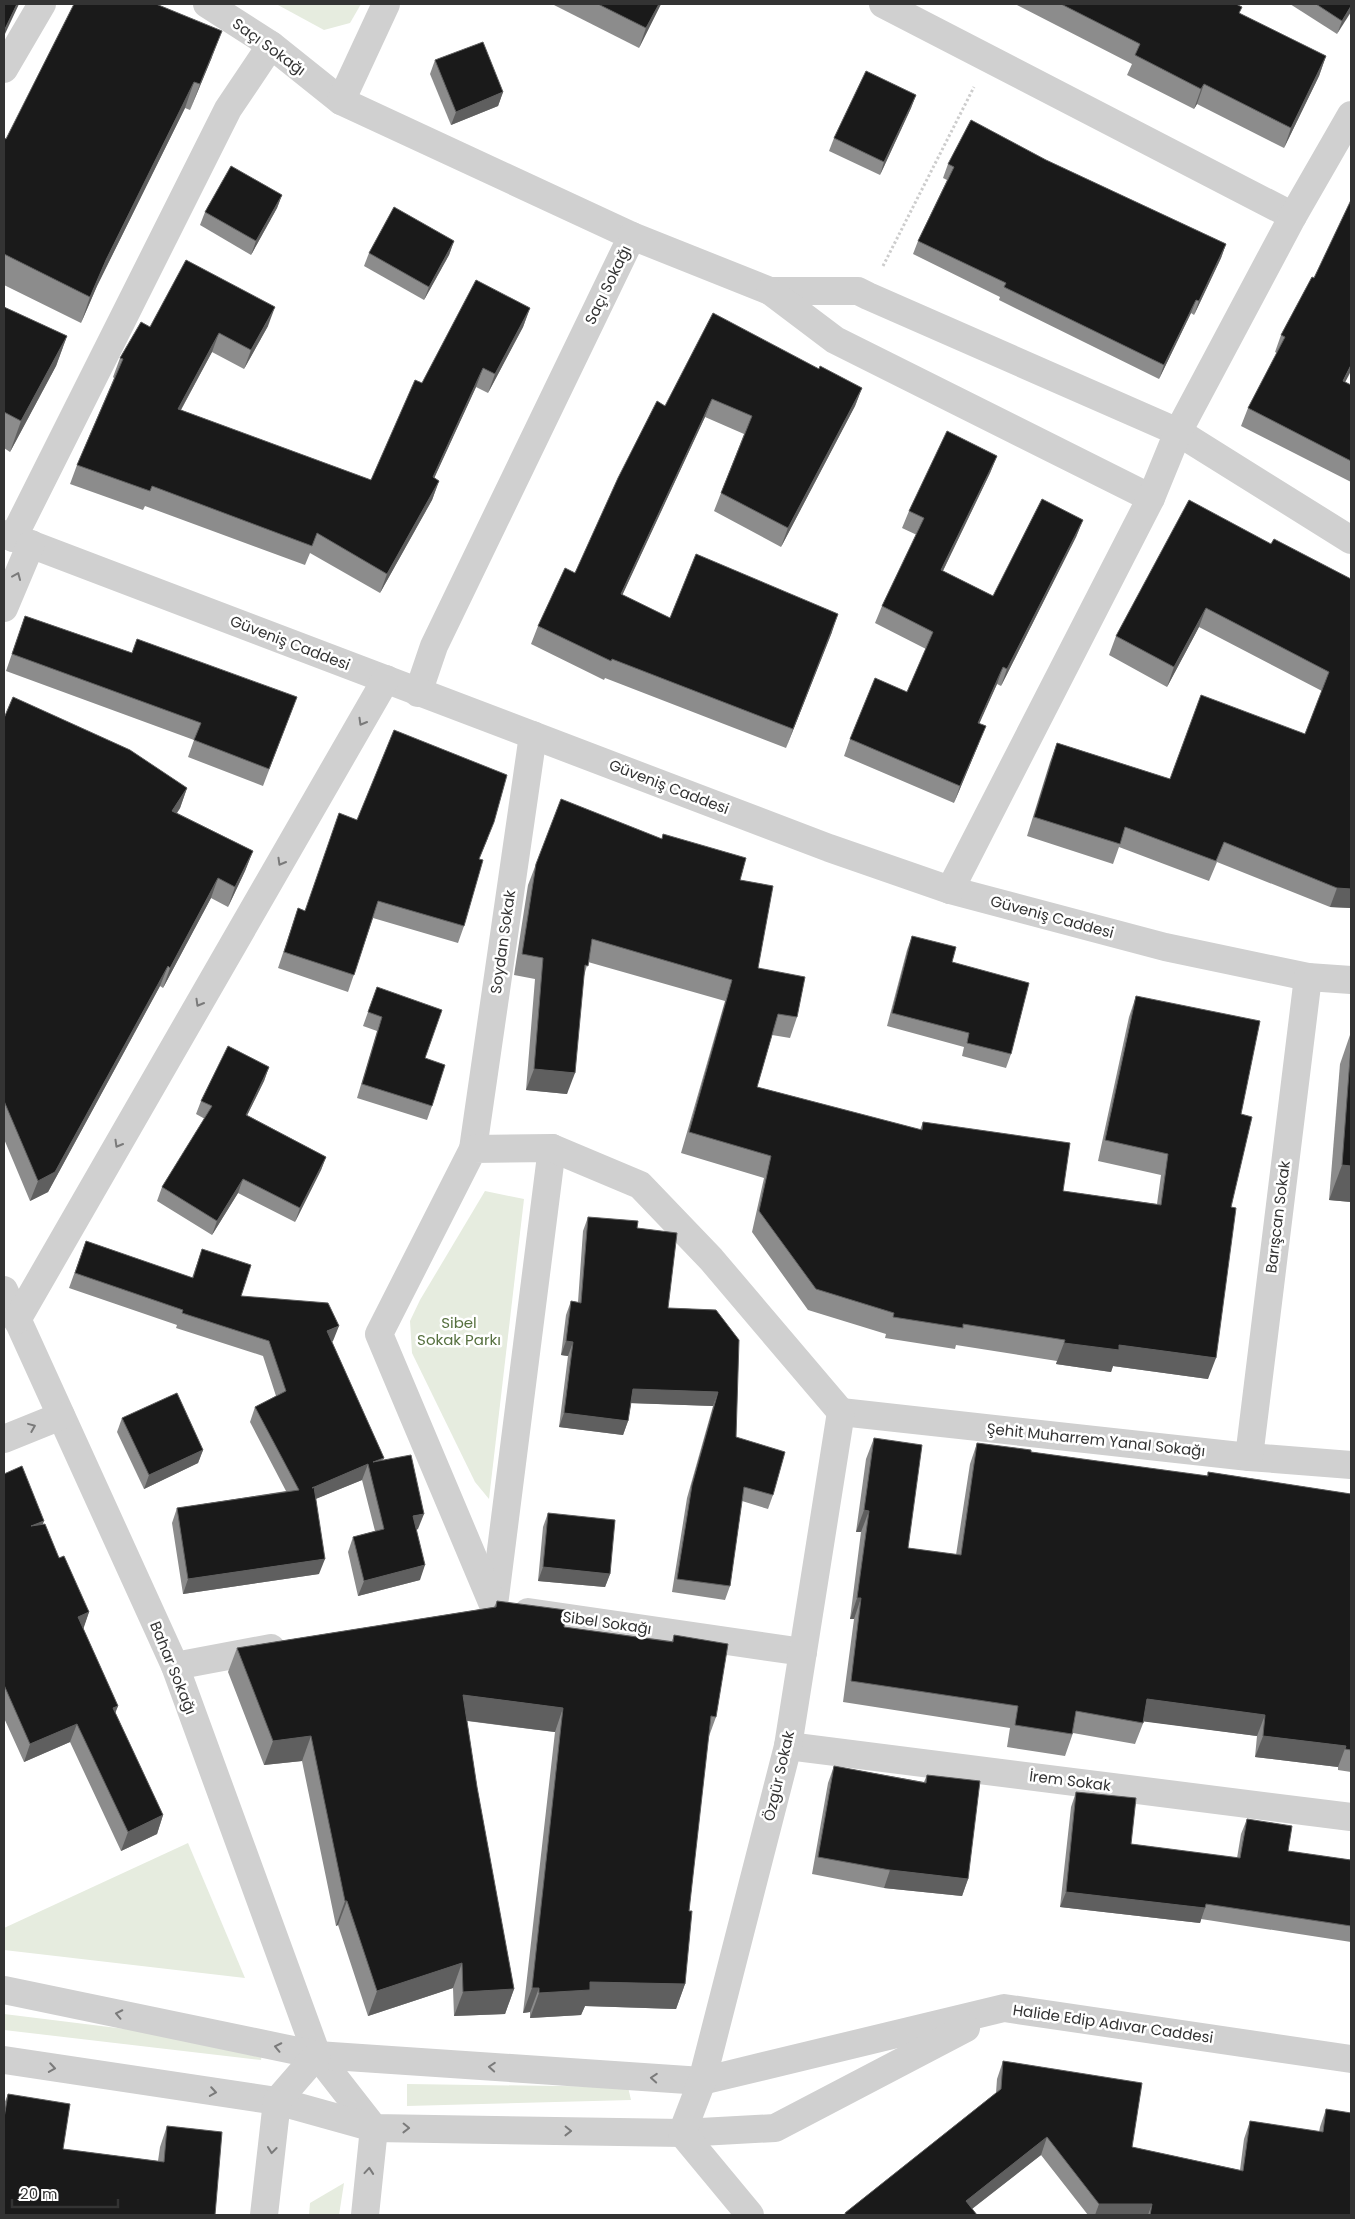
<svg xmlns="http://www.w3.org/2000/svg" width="1355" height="2219" font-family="Poppins,sans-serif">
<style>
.green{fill:#e6ecdf}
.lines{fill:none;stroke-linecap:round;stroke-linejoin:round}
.path{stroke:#cdcdcd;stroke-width:3;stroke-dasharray:2.5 2.5;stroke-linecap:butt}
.minor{stroke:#d0d0d0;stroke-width:28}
.wall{fill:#8c8c8c}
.shaded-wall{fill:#5f5f5f}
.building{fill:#1a1a1a;stroke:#5f5f5f}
.oneway{stroke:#7a7a7a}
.labels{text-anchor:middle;stroke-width:5;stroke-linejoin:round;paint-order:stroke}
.street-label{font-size:15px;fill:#333;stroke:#fff}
.park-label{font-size:15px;fill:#56703f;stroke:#fff}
</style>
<rect width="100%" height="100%" fill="#fff"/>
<!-- green -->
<g class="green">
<polygon points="279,4 361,4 350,23 324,30 278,5"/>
<polygon points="485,1191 524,1199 489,1499 475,1482 412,1353 410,1321 420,1300"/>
<polygon points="188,1843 245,1978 4,1950 4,1928"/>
<polygon points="4,2014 263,2046 261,2060 4,2030"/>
<polygon points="407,2084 628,2087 631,2100 407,2106"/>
<polygon points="344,2183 339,2215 309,2215 310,2203"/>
</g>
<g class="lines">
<!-- path -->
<polyline class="path" points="883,266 974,87"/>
<!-- minor -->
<g class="minor">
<polyline points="207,4 271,45 341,101 632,236 434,646 418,693"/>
<polyline points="883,4 1293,216"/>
<polyline points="4,69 42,4"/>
<polyline points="341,101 386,4"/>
<polyline points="632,236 770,291 858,291 868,296 1178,432 1351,540"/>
<polyline points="770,291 835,340 1151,498"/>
<polyline points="4,534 829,848 950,890 1165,947 1308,977 1351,980"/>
<polyline points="13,538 228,109 271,45"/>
<polyline points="4,608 31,544"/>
<polyline points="950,890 1151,498 1178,432 1293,216 1351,115"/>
<polyline points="473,1149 533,735"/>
<polyline points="4,1290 175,1666 317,2055 374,2128 365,2215"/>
<polyline points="17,1320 386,679"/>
<polyline points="841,1412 1249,1457 1351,1465"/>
<polyline points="4,1439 61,1416"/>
<polyline points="1249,1457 1308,977"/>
<polyline points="494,1605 552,1148"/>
<polyline points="494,1607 379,1334 473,1149 552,1148 640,1185 711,1259 841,1412"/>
<polyline points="528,1612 803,1652"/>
<polyline points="175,1666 271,1648"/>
<polyline points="788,1746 1351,1817"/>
<polyline points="4,1990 317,2055 702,2081 1004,2008 1351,2059"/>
<polyline points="4,2060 277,2101 374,2128 682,2133 775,2128 966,2028"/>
<polyline points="264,2215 277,2101 317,2055"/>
<polyline points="750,2215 682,2133 702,2081 788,1746 841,1412"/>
</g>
</g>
<!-- wall -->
<g class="wall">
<polygon points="552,4 661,4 639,48"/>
<polygon points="1015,4 1236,4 1240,14 1326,56 1319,76 1284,148 1197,104 1194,109 1127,75 1132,64"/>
<polygon points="1290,4 1351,4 1337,34"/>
<polygon points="212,57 190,110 185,108 97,286 81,323 4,285 4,138 6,139"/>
<polygon points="435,60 503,92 498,106 451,125 430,74"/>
<polygon points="916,95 911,108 880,175 829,151 834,138"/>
<polygon points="1046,160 1226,244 1221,258 1194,315 1191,313 1159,379 999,300 1000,297 913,254 918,241 947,180 943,178 948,164"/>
<polygon points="282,195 277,208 251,255 200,225 205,212"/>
<polygon points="454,241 449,255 424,300 364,266 369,253"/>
<polygon points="1312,277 1345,382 1351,385 1351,482 1241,426 1248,408 1277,353 1275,352 1281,335"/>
<polygon points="4,307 67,336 56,366 10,452 4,448"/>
<polygon points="530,308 523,327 488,393 476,387 434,478 439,481 432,500 380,593 310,553 305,565 145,506 143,510 70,484 77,465 114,378 113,377 120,358 150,327 268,326 244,369 212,352 181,410 371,480 422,383"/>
<polygon points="819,369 862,388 855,406 781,547 714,511 744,434 705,417 622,595 670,618 832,632 786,748 605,678 604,680 531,644 538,626 575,573 665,406"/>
<polygon points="997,456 990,473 943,571 993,596 1083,520 1076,537 1001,686 997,684 979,723 979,743 954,803 844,756 850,739 907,692 926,649 875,623 882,606 917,535 902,528 909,511"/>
<polygon points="1271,544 1351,579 1351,908 1330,907 1217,862 1209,881 1119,847 1113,864 1027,836 1050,762 1057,743 1170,779 1305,734 1322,691 1199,627 1167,687 1109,655 1116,636"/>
<polygon points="25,616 132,653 297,697 263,786 188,757 194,740 6,671"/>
<polygon points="4,718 187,788 180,808 177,813 253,851 245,871 228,907 211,898 163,988 160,986 48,1192 30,1201 4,1139"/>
<polygon points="357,820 488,838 479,859 464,926 458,943 373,918 348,992 278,968 298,908 305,911"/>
<polygon points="536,864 740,880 758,968 797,1017 790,1038 772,1035 757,1087 920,1130 923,1122 1063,1191 1157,1204 1161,1175 1098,1161 1129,1017 1136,996 1241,1114 1231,1207 1208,1379 1113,1366 1111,1372 1056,1364 1057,1361 956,1345 955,1349 885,1338 886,1334 808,1310 752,1232 764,1178 681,1153 725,1001 588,962 584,976 567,1094 526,1090 535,979 514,975 528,885"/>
<polygon points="912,936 1011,1054 1006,1068 962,1056 964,1047 887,1026 907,950"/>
<polygon points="377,987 425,1058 432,1106 427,1120 357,1098 377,1031 363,1026"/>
<polygon points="1351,1032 1351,1202 1329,1200 1340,1064"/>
<polygon points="269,1067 264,1081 247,1115 326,1157 321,1170 295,1222 238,1193 212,1235 157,1201 162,1187 205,1119 196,1114 201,1101"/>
<polygon points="588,1217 637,1228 668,1308 716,1310 736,1437 773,1495 768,1509 742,1501 730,1586 725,1600 672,1592 687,1498 713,1406 631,1403 628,1421 623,1435 559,1427 568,1356 561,1355 566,1315 571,1301 578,1302 583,1231"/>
<polygon points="86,1241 192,1278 202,1249 241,1296 333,1341 332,1342 384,1458 383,1460 418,1529 416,1530 420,1580 358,1596 348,1552 353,1537 375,1531 362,1480 315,1499 319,1574 183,1594 172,1523 177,1508 286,1491 250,1422 255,1407 276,1396 263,1356 176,1328 177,1325 69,1288"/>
<polygon points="122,1418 203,1450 198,1463 144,1489 117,1432"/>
<polygon points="874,1438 908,1548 956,1555 970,1464 977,1443 1031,1452 1207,1476 1208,1472 1351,1494 1351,1772 1338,1770 1338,1767 1255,1757 1257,1736 1144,1721 1135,1744 1073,1733 1065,1756 1007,1747 1010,1728 843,1702 854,1619 850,1619 861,1532 856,1532 866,1459"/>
<polygon points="4,1474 42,1525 59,1558 89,1612 83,1628 118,1706 115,1712 163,1815 157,1834 121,1851 70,1742 24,1762 4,1718"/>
<polygon points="548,1513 610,1574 605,1587 538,1581 543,1527"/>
<polygon points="497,1601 564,1627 672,1641 674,1635 716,1717 708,1739 689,1911 685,1984 676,2009 585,2006 581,2015 530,2018 530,2012 523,2013 555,1732 467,1721 477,1787 514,1989 505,2014 454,2016 453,1988 368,2016 338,1925 336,1926 302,1761 264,1765 228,1672 237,1648 494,1607"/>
<polygon points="834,1766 924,1782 927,1775 968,1879 962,1896 884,1888 812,1874 828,1783"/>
<polygon points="1076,1792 1131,1844 1237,1858 1241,1834 1247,1819 1288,1851 1351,1860 1351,1942 1201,1919 1200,1923 1060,1907 1071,1807"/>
<polygon points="1003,2061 1132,2147 1240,2170 1244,2139 1250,2121 1319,2132 1320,2127 1326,2109 1351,2215 1088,2215 1041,2155 972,2209 977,2215 844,2215 845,2213 996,2093 997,2079"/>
<polygon points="8,2094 63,2149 158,2161 160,2147 167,2126 215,2215 4,2215 4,2104"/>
</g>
<!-- shaded-wall -->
<g class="shaded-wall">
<polygon points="17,4 19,4 4,36 4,31"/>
<polygon points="659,4 661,4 639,48 646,28"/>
<polygon points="1351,6 1351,12 1337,34 1342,21"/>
<polygon points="222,31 212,57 190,110 200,84"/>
<polygon points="1326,56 1319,76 1284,148 1291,128"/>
<polygon points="194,82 185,108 97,286 81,323 90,297 106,260"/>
<polygon points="1204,84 1197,104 1194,109 1201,89"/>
<polygon points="503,92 498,106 451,125 456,112"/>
<polygon points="916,95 911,108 880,175 884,162"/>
<polygon points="282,195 277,208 251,255 256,241"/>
<polygon points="454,241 449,255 424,300 429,287"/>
<polygon points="1226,244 1221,258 1194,315 1199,301"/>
<polygon points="1196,300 1191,313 1159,379 1164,365"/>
<polygon points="275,307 268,326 244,369 251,350"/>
<polygon points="530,308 523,327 488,393 495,374"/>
<polygon points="219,333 212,352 171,428 178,409"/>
<polygon points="67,336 56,366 10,452 21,421"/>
<polygon points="1351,365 1351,371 1337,398 1343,381"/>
<polygon points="483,368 476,387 426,496 433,477"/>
<polygon points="862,388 855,406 781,547 788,528"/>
<polygon points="712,399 705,417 614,613 621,594"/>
<polygon points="997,456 990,473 935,587 941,570"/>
<polygon points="439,481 432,500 380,593 387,574"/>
<polygon points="1083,520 1076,537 1001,686 1007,669"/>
<polygon points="1206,608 1199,627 1167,687 1174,667"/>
<polygon points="838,614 832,632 786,748 793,729"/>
<polygon points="1003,667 997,684 972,740 978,723"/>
<polygon points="986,726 979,743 954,803 960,786"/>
<polygon points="187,788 180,808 165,831 172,811"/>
<polygon points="253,851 245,871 228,907 235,887"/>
<polygon points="218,878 211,898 163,988 170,968"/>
<polygon points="1337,888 1351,889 1351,908 1330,907"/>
<polygon points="168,966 160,986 48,1192 30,1201 38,1181"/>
<polygon points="269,1067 264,1081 241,1128 246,1115"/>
<polygon points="534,1069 575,1073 567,1094 526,1090"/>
<polygon points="326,1157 321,1170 295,1222 300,1208"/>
<polygon points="1342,1165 1351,1166 1351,1202 1329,1200"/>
<polygon points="243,1179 238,1193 212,1235 217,1221"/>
<polygon points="339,1326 333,1341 321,1346 327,1331"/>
<polygon points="566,1341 573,1342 568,1356 561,1355"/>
<polygon points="1064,1343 1119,1345 1216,1358 1208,1379 1113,1366 1111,1372 1056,1364"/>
<polygon points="633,1389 718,1392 713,1406 628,1403"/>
<polygon points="564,1413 628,1421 623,1435 559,1427"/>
<polygon points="203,1450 198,1463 144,1489 149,1475"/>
<polygon points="368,1464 362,1480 306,1503 312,1488"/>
<polygon points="864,1510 869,1511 861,1532 856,1532"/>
<polygon points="424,1514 418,1529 407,1532 413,1516"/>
<polygon points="44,1521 37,1539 31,1526"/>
<polygon points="325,1559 319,1574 183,1594 188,1579"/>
<polygon points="425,1565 420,1580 358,1596 364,1581"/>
<polygon points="543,1567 610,1574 605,1587 538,1581"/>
<polygon points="857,1598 861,1598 854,1619 850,1619"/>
<polygon points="89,1612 83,1630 78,1617"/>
<polygon points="463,1695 563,1708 555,1732 454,1719"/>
<polygon points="1147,1699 1265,1715 1257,1736 1140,1721"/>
<polygon points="118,1706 111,1724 113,1708"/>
<polygon points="77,1724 70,1742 24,1762 30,1744"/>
<polygon points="311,1736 302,1761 264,1765 273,1741"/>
<polygon points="1263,1736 1346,1746 1338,1767 1255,1757"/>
<polygon points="163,1815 157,1834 121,1851 128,1832"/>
<polygon points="890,1870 968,1879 962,1896 884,1888"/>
<polygon points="1066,1892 1205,1908 1200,1923 1060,1907"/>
<polygon points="345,1901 347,1901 338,1925 336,1926"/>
<polygon points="462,1963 453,1988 368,2016 377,1991"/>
<polygon points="590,1982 685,1984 676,2009 585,2006 581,2015 530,2018 539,1993"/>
<polygon points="532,1988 539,1988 530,2012 523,2013"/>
<polygon points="514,1989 505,2014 454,2016 463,1992"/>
<polygon points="1047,2137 1041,2155 964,2215 966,2201"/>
<polygon points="1099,2204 1152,2204 1148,2215 1095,2215"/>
</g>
<!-- building -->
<g class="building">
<polygon points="4,4 17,4 4,31"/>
<polygon points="74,4 156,4 222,31 200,84 194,82 106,260 90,297 4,254 4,138 6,139"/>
<polygon points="598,4 659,4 646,28"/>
<polygon points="1061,4 1236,4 1242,7 1239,13 1326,56 1291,128 1204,84 1201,89 1135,55 1140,44"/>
<polygon points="1316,4 1351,4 1351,6 1342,21"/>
<polygon points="483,42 503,92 456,112 435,60"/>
<polygon points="866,71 916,95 884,162 834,138"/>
<polygon points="971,120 1046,160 1226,244 1199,301 1196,300 1164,365 1004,287 1006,283 918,241 954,167 948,164"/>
<polygon points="231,166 282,195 256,241 205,212"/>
<polygon points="1351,200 1351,365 1343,381 1351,385 1351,461 1248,408 1285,337 1281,335 1312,277 1314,278"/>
<polygon points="394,207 454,241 429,287 369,253"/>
<polygon points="186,260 275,307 251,350 219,333 178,409 371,480 415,380 422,383 476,280 530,308 495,374 483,368 433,477 439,481 387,574 317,533 312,546 152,486 150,491 77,465 123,359 120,358 141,322 150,327"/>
<polygon points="4,307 67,336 21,421 4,412"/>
<polygon points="713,313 819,369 820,366 862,388 788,528 721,493 752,416 712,399 621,594 670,618 696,554 838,614 793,729 612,659 611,661 538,626 565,568 575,573 618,478 657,401 665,406"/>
<polygon points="947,431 997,456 941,570 993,596 1042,499 1083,520 1007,669 1003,667 978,723 986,726 960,786 850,739 875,678 907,692 933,632 882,606 924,518 909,511"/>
<polygon points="1189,500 1271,544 1274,539 1351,579 1351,889 1337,888 1224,842 1216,861 1125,827 1120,844 1034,817 1057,743 1170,779 1201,695 1305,734 1329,672 1206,608 1174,667 1116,636"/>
<polygon points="25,616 132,653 137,639 297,697 269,769 194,740 201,723 12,654"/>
<polygon points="13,697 130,750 187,788 172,811 253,851 235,887 218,878 170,968 168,966 55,1172 38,1181 4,1101 4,718"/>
<polygon points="394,730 507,775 494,822 479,859 483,860 464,926 378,901 354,975 284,952 298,908 305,911 339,813 357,820"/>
<polygon points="561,799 662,839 663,834 746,858 740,880 773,886 758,968 805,977 797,1017 778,1014 757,1087 922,1130 923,1122 1070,1143 1063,1191 1161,1205 1168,1154 1105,1140 1136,996 1260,1021 1241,1114 1252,1117 1231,1207 1236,1208 1216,1358 1119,1345 1119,1350 1064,1343 1065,1340 963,1324 963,1328 893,1317 894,1313 816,1289 759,1211 771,1156 689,1132 732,980 592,939 588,966 585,965 575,1073 534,1069 543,958 522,954 536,864"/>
<polygon points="912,936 956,947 952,962 1029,983 1011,1054 967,1043 969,1033 892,1013"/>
<polygon points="377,987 442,1010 425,1058 445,1065 432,1106 362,1084 382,1017 368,1012"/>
<polygon points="1351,1045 1351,1166 1342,1165"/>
<polygon points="228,1046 269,1067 246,1115 326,1157 300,1208 243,1179 217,1221 162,1187 212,1106 201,1101"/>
<polygon points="588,1217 638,1221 637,1228 677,1233 668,1308 716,1310 739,1340 736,1437 785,1452 773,1495 744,1487 730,1586 677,1579 692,1485 718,1392 633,1389 628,1421 564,1413 573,1342 566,1341 571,1301 581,1303"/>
<polygon points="86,1241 193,1278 202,1249 251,1265 241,1296 328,1303 339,1326 327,1331 384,1458 373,1462 411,1455 424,1514 413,1516 425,1565 364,1581 353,1537 384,1529 368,1464 312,1488 314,1487 325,1559 188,1579 177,1508 299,1490 255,1407 286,1391 269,1341 182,1313 183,1310 75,1273"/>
<polygon points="177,1393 203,1450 149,1475 122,1418"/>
<polygon points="874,1438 922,1445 908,1548 961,1555 977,1443 1031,1450 1031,1452 1208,1476 1208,1472 1351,1494 1351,1750 1345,1749 1346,1746 1263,1736 1265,1715 1147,1699 1143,1723 1076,1711 1072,1734 1015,1725 1018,1706 851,1681 861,1598 857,1598 869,1511 864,1510"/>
<polygon points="22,1466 44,1521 31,1526 45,1524 59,1558 64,1556 89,1612 78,1617 118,1706 113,1708 163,1815 128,1832 77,1724 30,1744 4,1685 4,1474"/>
<polygon points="548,1513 615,1520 610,1574 543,1567"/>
<polygon points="497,1601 566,1610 564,1627 673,1642 674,1635 728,1644 716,1717 711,1716 689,1911 692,1911 685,1984 590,1982 590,1990 539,1993 539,1988 532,1988 563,1708 463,1695 477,1787 514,1989 463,1992 462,1963 377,1991 347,1901 345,1901 311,1736 273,1741 237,1648 496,1607"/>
<polygon points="834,1766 926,1783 927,1775 980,1781 968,1879 890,1870 818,1857"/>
<polygon points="1076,1792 1136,1798 1131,1844 1240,1858 1247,1819 1292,1826 1288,1851 1351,1860 1351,1926 1206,1904 1205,1908 1066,1892"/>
<polygon points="1003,2061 1142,2083 1132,2147 1243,2171 1250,2121 1323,2132 1326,2109 1351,2113 1351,2215 1150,2215 1152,2204 1099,2204 1047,2137 966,2201 977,2215 846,2215 845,2213 1001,2089"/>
<polygon points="8,2094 70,2104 63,2149 164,2162 167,2126 222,2132 215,2215 4,2215 4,2118"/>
</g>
<!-- one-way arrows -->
<defs><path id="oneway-chevron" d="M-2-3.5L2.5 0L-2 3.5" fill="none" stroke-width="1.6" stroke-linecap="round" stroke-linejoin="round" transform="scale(1.25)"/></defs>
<g class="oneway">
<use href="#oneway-chevron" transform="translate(17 576) rotate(-67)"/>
<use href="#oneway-chevron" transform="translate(362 722) rotate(120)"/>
<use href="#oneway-chevron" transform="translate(281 862) rotate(120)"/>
<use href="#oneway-chevron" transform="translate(199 1003) rotate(120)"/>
<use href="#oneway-chevron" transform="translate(118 1144) rotate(120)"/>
<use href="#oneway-chevron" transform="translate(32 1427) rotate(-22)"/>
<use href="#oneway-chevron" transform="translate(119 2014) rotate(-168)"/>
<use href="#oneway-chevron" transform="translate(278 2047) rotate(-168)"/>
<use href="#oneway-chevron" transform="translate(492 2067) rotate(-176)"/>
<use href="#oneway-chevron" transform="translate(52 2068) rotate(9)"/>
<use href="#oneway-chevron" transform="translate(654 2078) rotate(-176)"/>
<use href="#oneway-chevron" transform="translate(213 2092) rotate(9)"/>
<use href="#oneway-chevron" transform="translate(406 2128) rotate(1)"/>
<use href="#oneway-chevron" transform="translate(568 2131) rotate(1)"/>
<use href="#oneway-chevron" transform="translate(272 2150) rotate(96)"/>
<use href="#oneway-chevron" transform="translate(369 2171) rotate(-85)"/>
</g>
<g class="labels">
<!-- street labels -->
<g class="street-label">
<text transform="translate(269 47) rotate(36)" y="5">Saçı Sokağı</text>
<text transform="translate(608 285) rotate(-64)" y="5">Saçı Sokağı</text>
<text transform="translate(290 643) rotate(21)" y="5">Güveniş Caddesi</text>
<text transform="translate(669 787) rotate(21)" y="5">Güveniş Caddesi</text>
<text transform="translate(1052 917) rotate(15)" y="5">Güveniş Caddesi</text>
<text transform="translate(503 942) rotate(-82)" y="5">Soydan Sokak</text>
<text transform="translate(1278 1217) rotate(-83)" y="5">Barışcan Sokak</text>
<text transform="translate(1096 1440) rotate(6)" y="5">Şehit Muharrem Yanal Sokağı</text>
<text transform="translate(607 1623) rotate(8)" y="5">Sibel Sokağı</text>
<text transform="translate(173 1668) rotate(68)" y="5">Bahar Sokağı</text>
<text transform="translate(779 1776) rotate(-77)" y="5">Özgür Sokak</text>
<text transform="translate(1070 1781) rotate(7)" y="5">İrem Sokak</text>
<text transform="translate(1113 2024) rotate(8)" y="5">Halide Edip Adıvar Caddesi</text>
</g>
<!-- park labels -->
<g class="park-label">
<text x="459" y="1328">Sibel<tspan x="459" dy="17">Sokak Parkı</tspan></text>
</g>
</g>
<!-- border -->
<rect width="1355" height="2219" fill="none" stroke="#333333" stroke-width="10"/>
<!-- scale -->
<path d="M12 2199v8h106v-8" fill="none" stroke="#333333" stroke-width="2.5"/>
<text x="20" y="2199" font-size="15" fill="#333333" stroke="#ffffff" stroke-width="4" paint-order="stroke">20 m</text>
</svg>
